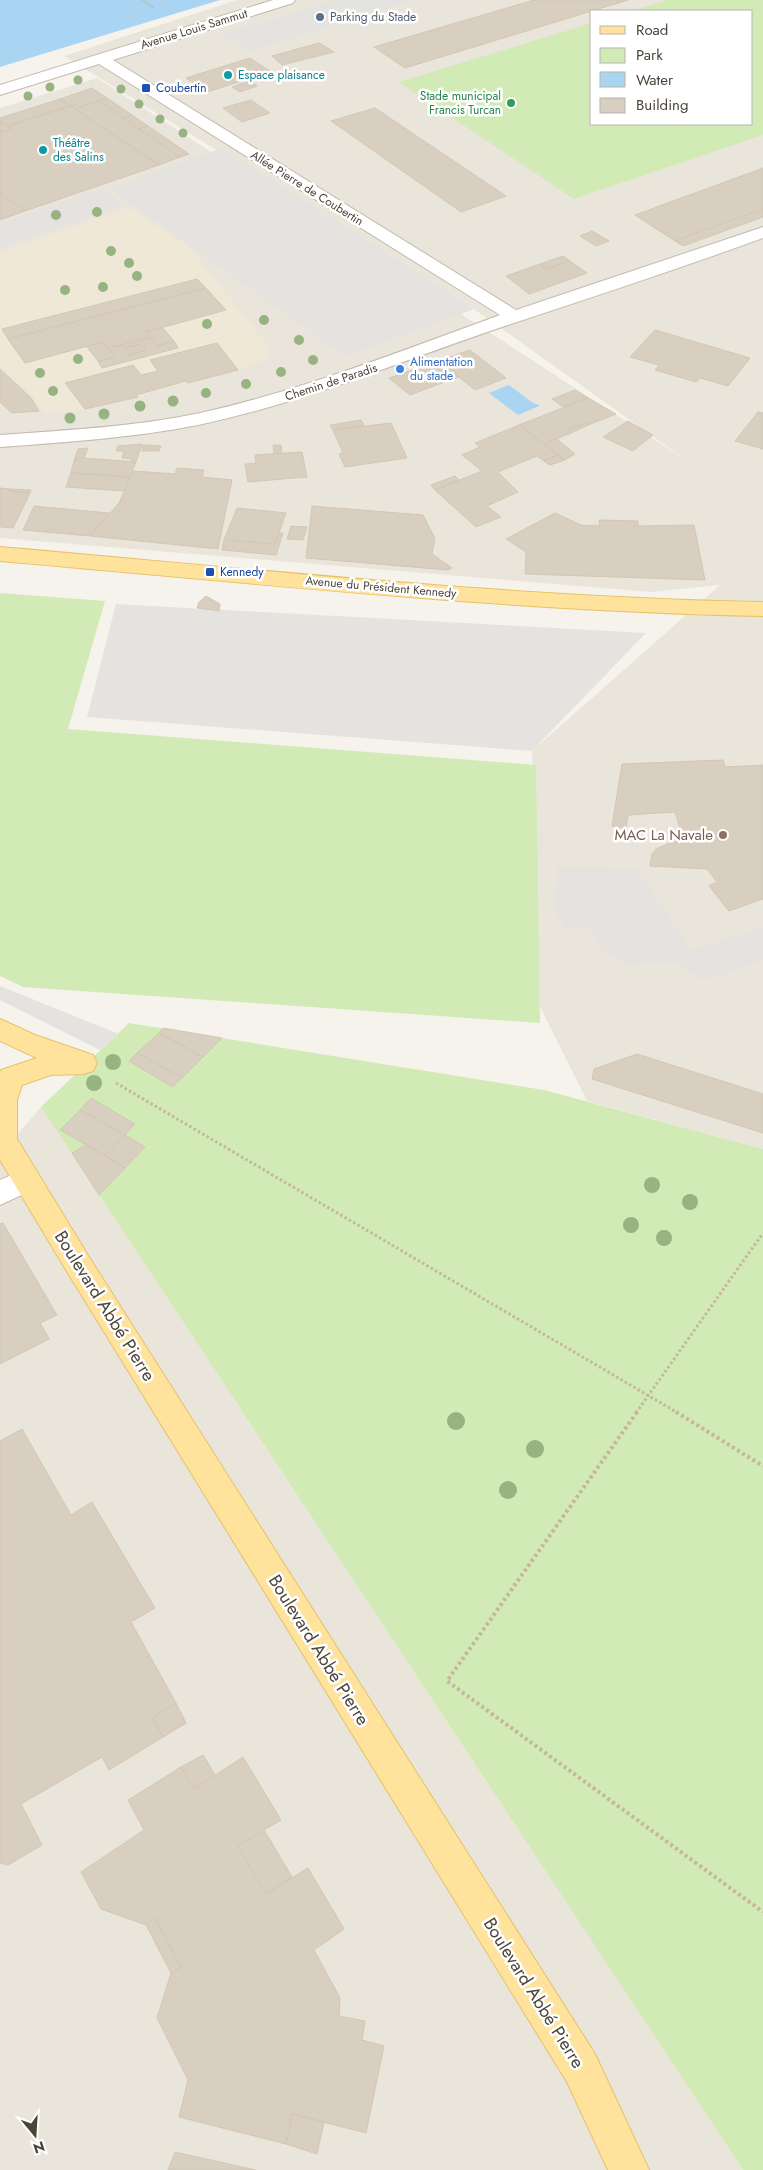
<svg xmlns="http://www.w3.org/2000/svg" width="763" height="2170" font-family="Jost,sans-serif">
<style>
.residential{fill:#eae5da;fill-rule:evenodd}
.education{fill:#efe8d6}
.green{fill:#d2eab5}
.parking{fill:#e5e3e0}
.water{fill:#a9d4f2}
.building{fill:#d8cfc1;stroke:#d3c7b4;fill-rule:evenodd}
.lines{fill:none;stroke-linecap:round;stroke-linejoin:round}
.minor-casing{stroke:#c2bbae;stroke-width:2}
.major-casing{stroke:#e6c16a;stroke-width:2}
.path-far2{stroke:#c4b79f;stroke-width:2;stroke-dasharray:1 1;stroke-linecap:butt}
.path-far1{stroke:#c4b79f;stroke-width:3;stroke-dasharray:2.5 2.5;stroke-linecap:butt}
.path{stroke:#c4b79f;stroke-width:4;stroke-dasharray:3 3;stroke-linecap:butt}
.minor{fill:#fff;fill-rule:evenodd}
.major{fill:#ffe39c;fill-rule:evenodd}
.tree{fill:#97b381}
.service-dot{fill:#5c6f8a;stroke:#fff;stroke-width:2}
.culture-dot{fill:#0f9aa8;stroke:#fff;stroke-width:2}
.transit-dot{fill:#1a4fb4;stroke:#fff;stroke-width:2}
.leisure-dot{fill:#2e9e5b;stroke:#fff;stroke-width:2}
.shop-dot{fill:#3f7fe0;stroke:#fff;stroke-width:2}
.education-dot{fill:#8d6e63;stroke:#fff;stroke-width:2}
.labels{text-anchor:middle;stroke-width:5;stroke-linejoin:round;paint-order:stroke}
.far-service-label{font-size:12px;fill:#4e5e75;stroke:#fff;text-anchor:start}
.far-street-label{font-size:12px;fill:#4b4439;stroke:#fff}
.far-culture-label{font-size:12px;fill:#0d838f;stroke:#fff;text-anchor:start}
.far-transit-label{font-size:12px;fill:#164399;stroke:#fff;text-anchor:start}
.far-leisure-label{font-size:12px;fill:#27864d;stroke:#fff;text-anchor:end}
.far-shop-label{font-size:12px;fill:#366cbe;stroke:#fff;text-anchor:start}
.education-label{font-size:15px;fill:#785e54;stroke:#fff;text-anchor:end}
.near-street-label{font-size:18px;fill:#4b4439;stroke:#fff}
</style>
<rect width="100%" height="100%" fill="#f6f3ec"/>
<!-- residential -->
<g class="residential">
<path d="M237,0h526v1149l-176,-48 -47,-94 -8,-256 188,-166 -69,7 -651,-54v-430l97,-30 589,382 -212,-151 -410,-253zM592,11h160v113h-160z"/>
<polygon points="41,1107 743,2170 0,2170 0,1154"/>
</g>
<!-- education -->
<polygon class="education" points="128,207 188,246 268,346 267,358 255,364 83,410 45,413 32,395 0,365 0,252"/>
<!-- green -->
<g class="green">
<polygon points="668,0 763,0 763,135 574,199 399,82 592,23 592,124 752,124 752,11 631,11"/>
<polygon points="0,593 105,601 68,729 536,765 540,1023 23,987 0,976"/>
<polygon points="129,1023 544,1090 763,1149 763,2170 743,2170 41,1107"/>
</g>
<!-- parking -->
<g class="parking">
<polygon points="336,0 415,0 251,51 223,34"/>
<polygon points="222,148 474,309 345,357 109,188"/>
<polygon points="102,188 126,205 0,249 0,223"/>
<polygon points="116,604 646,633 532,751 87,717"/>
<polygon points="557,866 637,869 691,950 763,927 763,960 704,981 674,962 627,965 602,949 588,927 566,928 554,910"/>
<polygon points="0,986 119,1034 100,1050 0,1000"/>
</g>
<!-- water -->
<g class="water">
<polygon points="0,0 220,0 0,67"/>
<polygon points="509,385 533,403 539,405 539,406 518,415 489,393"/>
</g>
<!-- building -->
<g class="building">
<polygon points="534,0 628,0 405,68 374,47"/>
<polygon points="319,43 334,52 282,65 272,56"/>
<polygon points="250,58 271,72 207,92 186,78"/>
<polygon points="250,81 257,86 240,92 232,87"/>
<polygon points="92,88 107,98 80,107 76,105 70,106 60,99"/>
<polygon points="107,98 132,115 123,118 99,101"/>
<polygon points="60,99 70,106 8,126 0,121 0,118"/>
<polygon points="251,100 270,113 242,122 223,108"/>
<polygon points="99,101 139,129 180,157 159,165 70,106 76,105 80,107"/>
<polygon points="70,106 159,165 25,211 0,194 0,132 11,129 8,126"/>
<polygon points="375,108 506,196 461,212 331,121"/>
<polygon points="132,115 148,126 139,129 123,118"/>
<polygon points="0,121 8,126 11,129 0,132"/>
<polygon points="148,126 189,154 180,157 139,129"/>
<polygon points="763,168 763,209 675,241 635,215"/>
<polygon points="0,194 25,211 0,220"/>
<polygon points="763,209 763,217 683,246 675,241"/>
<polygon points="592,231 609,241 596,246 580,236"/>
<polygon points="563,256 570,261 547,269 540,264"/>
<polygon points="570,261 587,273 529,294 506,276 540,264 547,269"/>
<polygon points="197,279 206,288 8,339 2,329"/>
<polygon points="206,288 226,310 146,332 151,338 108,348 103,342 25,363 8,339"/>
<polygon points="162,327 174,341 158,346 146,332"/>
<polygon points="655,330 750,358 728,386 700,378 696,382 655,370 659,365 630,357"/>
<path d="M151,338l7,8 16,-5 4,7 -76,20 -4,-7 17,-4 -7,-9zM141,344l5,6 -17,5 -5,-7z"/>
<polygon points="103,342 115,357 98,361 87,347"/>
<polygon points="217,343 238,370 188,383 186,381 136,395 138,397 85,409 65,383 133,365 141,375 158,371 150,360"/>
<polygon points="141,344 146,350 129,355 124,348"/>
<polygon points="470,350 506,378 475,390 439,361"/>
<polygon points="439,361 458,377 410,395 389,378"/>
<polygon points="0,369 31,398 39,411 12,413 0,402"/>
<polygon points="575,390 588,398 563,407 552,399"/>
<polygon points="588,398 616,414 588,425 585,423 568,430 571,433 544,444 519,425"/>
<polygon points="758,412 763,413 763,449 735,441"/>
<polygon points="361,420 364,425 333,430 330,425"/>
<polygon points="628,421 653,435 633,451 603,437"/>
<polygon points="391,423 407,458 345,467 339,454 343,453 333,430"/>
<polygon points="585,423 588,425 571,433 568,430"/>
<polygon points="519,425 558,455 544,461 537,456 498,472 518,492 487,506 501,517 476,527 435,490 482,471 462,455 480,447 475,443"/>
<polygon points="557,439 575,454 565,460 544,444"/>
<polygon points="142,444 136,462 131,461 132,459 122,458 124,451 116,451 118,446"/>
<polygon points="143,445 161,446 159,451 142,451"/>
<polygon points="273,445 281,445 282,454 274,454"/>
<polygon points="88,448 84,458 74,461 78,449"/>
<polygon points="302,452 307,477 248,482 245,464 256,463 255,455"/>
<polygon points="558,455 565,460 550,465 544,461"/>
<polygon points="79,458 84,458 136,462 130,477 71,473 74,461"/>
<polygon points="177,468 204,470 202,477 232,480 218,549 90,536 119,503 133,471 175,474"/>
<polygon points="71,473 130,477 124,491 66,487"/>
<polygon points="455,476 459,480 435,490 431,485"/>
<polygon points="0,488 10,489 9,491 30,493 13,528 0,527"/>
<polygon points="10,489 31,490 30,493 9,491"/>
<polygon points="34,506 109,513 90,536 23,530"/>
<polygon points="312,506 423,515 435,538 432,554 452,568 448,570 306,558"/>
<polygon points="237,508 286,513 275,544 224,540"/>
<polygon points="555,513 581,525 600,526 599,520 638,521 638,526 694,525 705,580 525,574 526,552 506,539"/>
<polygon points="291,526 307,527 303,540 287,539"/>
<polygon points="279,533 283,533 276,555 222,550 224,540 275,544"/>
<polygon points="206,596 220,604 219,611 197,608 199,602"/>
<polygon points="723,760 725,767 763,765 763,899 729,911 709,886 717,882 707,869 650,866 652,854 656,849 672,842 684,841 675,812 628,815 626,828 612,826 622,764"/>
<polygon points="163,1028 222,1038 203,1057 159,1033"/>
<polygon points="159,1033 203,1057 182,1078 137,1053"/>
<polygon points="137,1053 182,1078 172,1087 129,1061"/>
<polygon points="637,1054 763,1094 763,1133 592,1079 594,1069"/>
<polygon points="91,1098 135,1124 125,1135 80,1110"/>
<polygon points="80,1110 125,1135 104,1155 60,1130"/>
<polygon points="125,1135 145,1147 125,1168 104,1155"/>
<polygon points="86,1145 125,1168 99,1195 72,1153"/>
<polygon points="3,1223 57,1315 40,1323 49,1339 0,1364 0,1224"/>
<polygon points="22,1429 71,1515 92,1502 155,1608 131,1622 176,1703 152,1718 163,1737 109,1770 102,1757 21,1804 42,1845 8,1865 0,1863 0,1441"/>
<polygon points="176,1703 186,1723 163,1737 152,1718"/>
<polygon points="203,1755 215,1775 194,1789 181,1767"/>
<polygon points="243,1757 281,1820 238,1846 266,1894 308,1868 344,1929 314,1950 340,1998 339,2016 365,2021 362,2040 384,2046 366,2133 292,2114 286,2144 179,2117 188,2080 157,2018 171,1973 181,1967 155,1918 146,1925 101,1909 81,1872 144,1830 128,1800 181,1767 194,1789"/>
<polygon points="264,1830 292,1877 266,1894 238,1846"/>
<polygon points="155,1918 181,1967 171,1973 146,1925"/>
<polygon points="292,2114 324,2122 317,2154 286,2144"/>
<polygon points="175,2152 256,2170 168,2170"/>
</g>
<g class="lines">
<defs>
<g id="minor">
<path d="M273,0h22l-2,3 -180,57 403,250 247,-83v11c-82,30 -167,58 -249,85 -106,35 -206,79 -316,102 -65,13 -132,17 -198,22v-12c67,-5 134,-8 200,-22 103,-23 201,-62 300,-98l-401,-251 -99,31v-10z"/>
<polygon points="27,1168 37,1172 41,1180 37,1188 0,1205 0,1180"/>
</g>
<g id="major">
<path d="M0,547c254,22 508,50 763,55v14c-255,-5 -509,-33 -763,-55z"/>
<polygon points="0,1019 35,1035 93,1055 97,1063 93,1071 83,1074 51,1075 22,1085 17,1100 17,1139 89,1257 595,2054 649,2170 608,2170 567,2082 69,1275 0,1160 0,1073 1,1070 37,1058 0,1041"/>
</g>
</defs>
<!-- minor casing -->
<use href="#minor" class="minor-casing"/>
<!-- major casing -->
<use href="#major" class="major-casing"/>
<!-- path-far2 -->
<polyline class="path-far2" points="142,0 154,8"/>
<!-- path-far1 -->
<g class="path-far1">
<polyline points="116,1083 678,1413"/>
<polyline points="636,1413 763,1233"/>
</g>
<!-- path -->
<g class="path">
<polyline points="637,1412 447,1681 763,1912"/>
<polyline points="676,1412 763,1466"/>
</g>
<!-- minor -->
<use href="#minor" class="minor"/>
<!-- major -->
<use href="#major" class="major"/>
</g>
<!-- trees -->
<g class="tree">
<circle cx="78" cy="80" r="4.5"/>
<circle cx="50" cy="87" r="4.5"/>
<circle cx="121" cy="89" r="4.5"/>
<circle cx="28" cy="96" r="4.5"/>
<circle cx="139" cy="104" r="4.5"/>
<circle cx="160" cy="119" r="4.5"/>
<circle cx="183" cy="133" r="4.5"/>
<circle cx="97" cy="212" r="5"/>
<circle cx="56" cy="215" r="5"/>
<circle cx="111" cy="251" r="5"/>
<circle cx="129" cy="263" r="5"/>
<circle cx="137" cy="276" r="5"/>
<circle cx="103" cy="287" r="5"/>
<circle cx="65" cy="290" r="5"/>
<circle cx="264" cy="320" r="5"/>
<circle cx="207" cy="324" r="5"/>
<circle cx="299" cy="340" r="5"/>
<circle cx="78" cy="359" r="5"/>
<circle cx="313" cy="360" r="5"/>
<circle cx="281" cy="372" r="5"/>
<circle cx="40" cy="373" r="5"/>
<circle cx="246" cy="384" r="5"/>
<circle cx="53" cy="391" r="5"/>
<circle cx="206" cy="393" r="5"/>
<circle cx="173" cy="401" r="5.5"/>
<circle cx="140" cy="406" r="5.5"/>
<circle cx="104" cy="414" r="5.5"/>
<circle cx="70" cy="418" r="5.5"/>
<circle cx="113" cy="1062" r="8"/>
<circle cx="94" cy="1083" r="8"/>
<circle cx="652" cy="1185" r="8"/>
<circle cx="690" cy="1202" r="8"/>
<circle cx="631" cy="1225" r="8"/>
<circle cx="664" cy="1238" r="8"/>
<circle cx="456" cy="1421" r="9"/>
<circle cx="535" cy="1449" r="9"/>
<circle cx="508" cy="1490" r="9"/>
</g>
<!-- markers -->
<circle class="service-dot" cx="320" cy="17" r="5"/>
<g class="culture-dot">
<circle cx="228" cy="75" r="5"/>
<circle cx="43" cy="150" r="5"/>
</g>
<g class="transit-dot">
<rect x="141" y="83" width="10" height="10" rx="2.5"/>
<rect x="205" y="567" width="10" height="10" rx="2.5"/>
</g>
<circle class="leisure-dot" cx="511" cy="103" r="5"/>
<circle class="shop-dot" cx="400" cy="369" r="5"/>
<circle class="education-dot" cx="723" cy="835" r="5"/>
<g class="labels">
<!-- far-service labels -->
<g class="far-service-label">
<text x="330" y="21">Parking du Stade</text>
</g>
<!-- far-street labels -->
<g class="far-street-label">
<text transform="translate(194 29) rotate(-17)" y="4">Avenue Louis Sammut</text>
<text transform="translate(307 188) rotate(32)" y="4">Allée Pierre de Coubertin</text>
<text transform="translate(331 382) rotate(-18)" y="4">Chemin de Paradis</text>
<text transform="translate(381 587) rotate(5)" y="4">Avenue du Président Kennedy</text>
</g>
<!-- far-culture labels -->
<g class="far-culture-label">
<text x="238" y="79">Espace plaisance</text>
<text x="53" y="147">Théâtre<tspan x="53" dy="14">des Salins</tspan></text>
</g>
<!-- far-transit labels -->
<g class="far-transit-label">
<text x="156" y="92">Coubertin</text>
<text x="220" y="576">Kennedy</text>
</g>
<!-- far-leisure labels -->
<g class="far-leisure-label">
<text x="501" y="100">Stade municipal<tspan x="501" dy="14">Francis Turcan</tspan></text>
</g>
<!-- far-shop labels -->
<g class="far-shop-label">
<text x="410" y="366">Alimentation<tspan x="410" dy="14">du stade</tspan></text>
</g>
<!-- education labels -->
<g class="education-label">
<text x="713" y="840">MAC La Navale</text>
</g>
<!-- near-street labels -->
<g class="near-street-label">
<text transform="translate(105 1306) rotate(58)" y="6">Boulevard Abbé Pierre</text>
<text transform="translate(319 1650) rotate(58)" y="6">Boulevard Abbé Pierre</text>
<text transform="translate(534 1993) rotate(58)" y="6">Boulevard Abbé Pierre</text>
</g>
</g>
<!-- legend -->
<rect x="590" y="10" width="162" height="115" fill="#ffffff" stroke="#b7b4b0"/>
<rect x="600" y="26" width="25" height="8" fill="#ffe39c" stroke="#b7b4b0"/>
<text x="636" y="35" font-size="15" fill="#4b4439">Road</text>
<rect x="600" y="48" width="25" height="15" fill="#d2eab5" stroke="#b7b4b0"/>
<text x="636" y="60" font-size="15" fill="#4b4439">Park</text>
<rect x="600" y="72" width="25" height="15" fill="#a9d4f2" stroke="#b7b4b0"/>
<text x="636" y="85" font-size="15" fill="#4b4439">Water</text>
<rect x="600" y="98" width="25" height="15" fill="#d8cfc1" stroke="#b7b4b0"/>
<text x="636" y="110" font-size="15" fill="#4b4439">Building</text>
<!-- north arrow -->
<g transform="translate(35 2135) rotate(162)" stroke="#ffffff" stroke-width="4" paint-order="stroke">
<path d="M0-4L9 19L0 12L-9 19Z" fill="#4b4439"/>
<text y="-8" font-size="14" font-weight="bold" text-anchor="middle" fill="#4b4439">N</text>
</g>
</svg>
